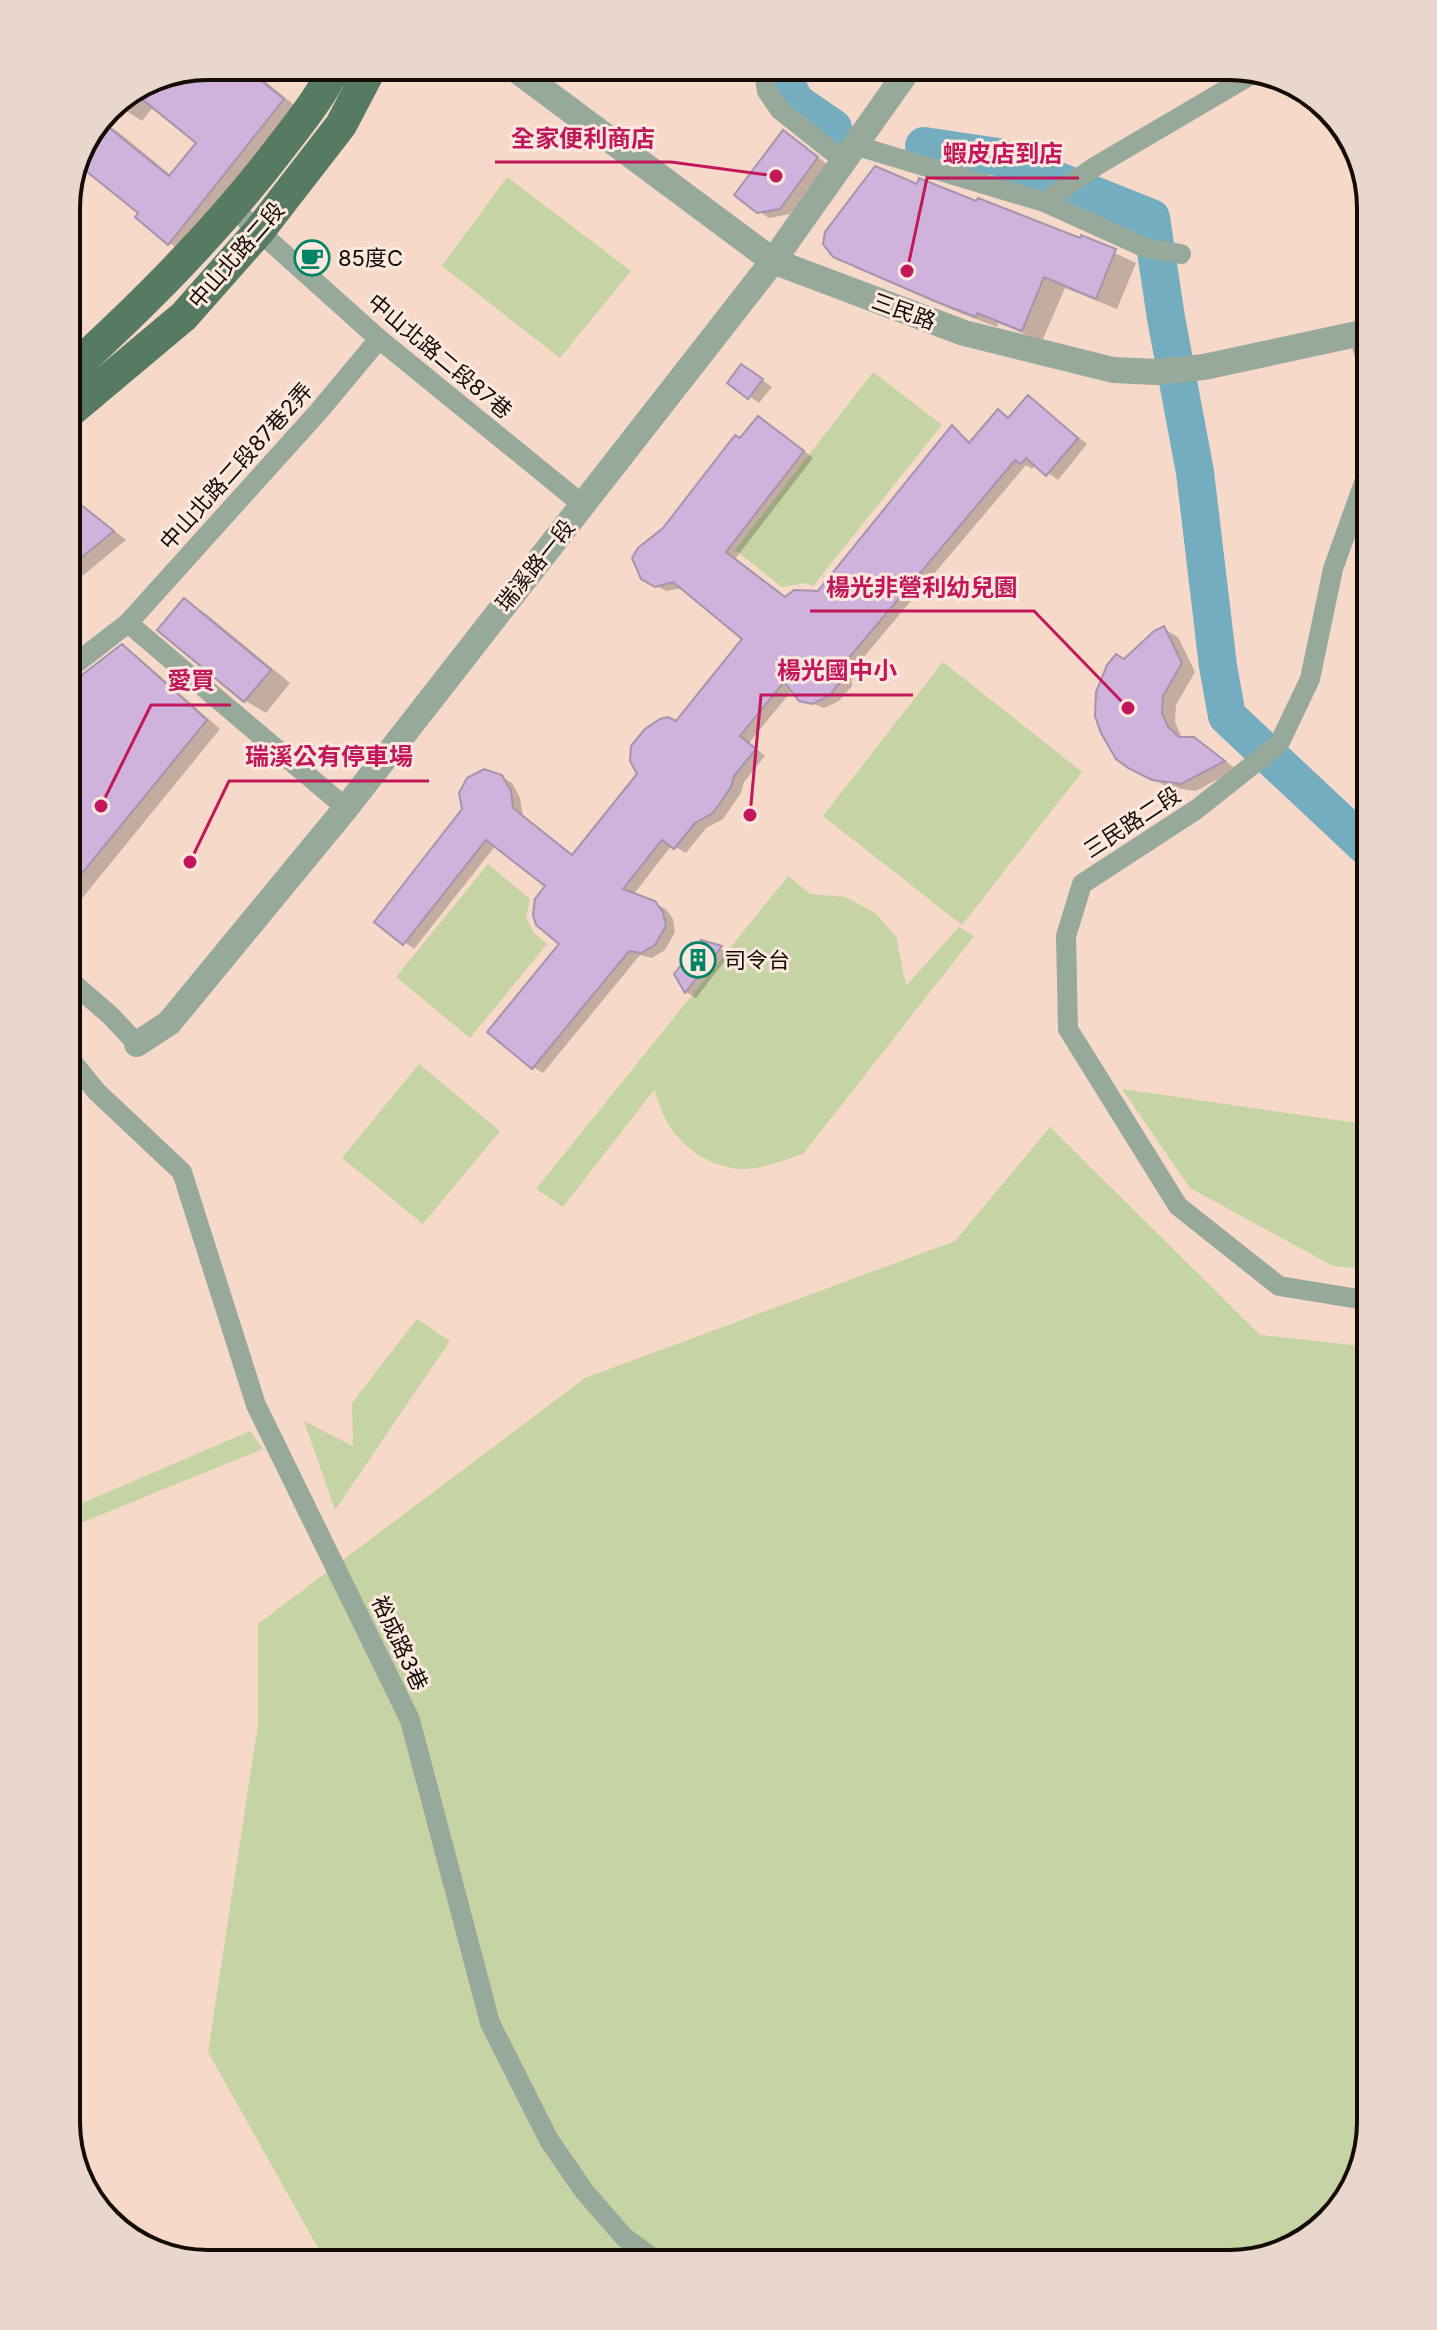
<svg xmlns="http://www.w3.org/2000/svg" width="1437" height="2330" font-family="Inter,'Noto Sans TC',sans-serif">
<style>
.green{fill:#c6d4a5}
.shadow{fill:#0003}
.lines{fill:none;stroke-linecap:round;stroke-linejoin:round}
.river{stroke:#73adbf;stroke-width:38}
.building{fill:#d0b3dd;stroke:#a494ac;stroke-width:2}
.minor{stroke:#96a99b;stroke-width:20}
.tertiary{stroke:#96a99b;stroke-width:26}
.primary{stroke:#577a62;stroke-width:32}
.labels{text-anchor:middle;stroke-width:6;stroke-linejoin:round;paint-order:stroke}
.street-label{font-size:22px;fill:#150c06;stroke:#fbe9df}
.poi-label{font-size:22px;fill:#150c06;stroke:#fbe9df;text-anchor:start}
.rim{fill:none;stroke:#150c06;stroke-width:4}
.leader{fill:none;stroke:#c2185b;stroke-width:3}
.callout-dot{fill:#c2185b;stroke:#fbe9df;stroke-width:3}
.callout-label{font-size:24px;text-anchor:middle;font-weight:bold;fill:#c2185b;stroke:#fbe9df;stroke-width:6;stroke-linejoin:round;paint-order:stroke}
</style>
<rect width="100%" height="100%" fill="#f6d9c8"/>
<!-- green -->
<g class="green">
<polygon points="507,177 631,271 560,358 442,266"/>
<polygon points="873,372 942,425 813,586 805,583 782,587 735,550"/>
<polygon points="943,662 1082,772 962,925 823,816"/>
<polygon points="488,864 530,899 526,917 534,933 547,944 470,1038 396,977"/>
<path d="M788,876l22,18 35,3 29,15 22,24 10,50 53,-59 15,9 -171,218c-19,6 -42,16 -62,15 -29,-2 -57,-19 -72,-44 -7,-10 -10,-24 -15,-35l-91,117 -27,-18z"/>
<polygon points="419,1064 500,1131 423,1224 342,1158"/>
<polygon points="1122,1089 1371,1125 1371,1270 1333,1266 1190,1188"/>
<polygon points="1050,1127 1260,1335 1371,1347 1371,2123 1347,2201 1292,2249 1229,2264 327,2264 208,2052 258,1724 258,1624 585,1378 955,1241"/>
<polygon points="417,1319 450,1341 335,1510 304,1421 353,1446 352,1403"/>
<polygon points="250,1431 263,1449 66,1529 66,1510"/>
</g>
<!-- shadow -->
<g class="shadow">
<polygon points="208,66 269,66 260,77 304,113 189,255 169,243 140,213 82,165 101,122 117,131 172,176 199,143 154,106 142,121 114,103 154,77"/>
<polygon points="793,138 827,164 790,214 769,218 758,211"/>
<polygon points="918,186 1081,241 1082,238 1136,263 1117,309 1065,288 1042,341 998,323 997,327 960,313 856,268 834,255"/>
<polygon points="66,305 83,324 66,338"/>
<polygon points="752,372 772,387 759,403 729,382"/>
<polygon points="1028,397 1087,444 1058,480 1036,464 1032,469 1026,465 851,672 852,686 839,701 824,708 801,699 793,689 749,743 765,756 744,782 741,793 723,819 706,828 686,853 672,845 633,895 666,909 673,919 675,932 665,950 652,958 640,955 543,1073 533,1067 562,943 548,886 496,845 414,949 376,921 501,777 512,783 520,798 523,816 573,857 639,774 675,723 745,639 682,588 666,591 643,578 664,530 741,441 768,424 813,458 735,559 786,599 819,593 953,428 972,443 998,411 1010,419"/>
<polygon points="66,493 126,540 81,577 66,580"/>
<polygon points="184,601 205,613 290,683 266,713 246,701 160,630"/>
<polygon points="1164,629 1178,637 1195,672 1176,705 1175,722 1182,738 1194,739 1236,769 1196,791 1168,787 1144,775 1125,661"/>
<polygon points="122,647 136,655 220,729 66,918 66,684 75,683"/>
<polygon points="702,942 731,953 696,998 686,992 676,975"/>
</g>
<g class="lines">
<!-- river -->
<g class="river">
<polyline points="778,66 795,102 833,128"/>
<polyline points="924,146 998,157 1151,218 1166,318 1195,472 1218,666 1227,716 1371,851"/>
</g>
</g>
<!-- building -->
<g class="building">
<polygon points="208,66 243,66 284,99 168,245 135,217 138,213 81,167 101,121 169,176 196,143 132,91 154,77"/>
<polygon points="783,130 818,157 780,209 757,213 734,195"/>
<polygon points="875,166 917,184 919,178 976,201 978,198 1080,238 1081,235 1116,249 1096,299 1044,277 1022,331 977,313 976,317 937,302 833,257 823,244 825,232"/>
<polygon points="741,364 763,379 748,399 727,383"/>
<polygon points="1028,395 1078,438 1046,476 1026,458 1021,464 1015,460 842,666 842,680 829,696 812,704 799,701 784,682 740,736 756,749 734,776 731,787 713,813 695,823 674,849 662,840 623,889 655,901 663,912 666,926 655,945 641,953 629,951 532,1069 487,1032 559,944 536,925 533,915 535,899 545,886 486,840 403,945 374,922 462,809 459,793 467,778 484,769 502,775 511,791 513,808 572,855 637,774 630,761 631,746 645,729 660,719 668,717 676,721 742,639 673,582 655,587 641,579 632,558 638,548 663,528 735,435 740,438 758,416 804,451 726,552 785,597 794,590 818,591 952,425 969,443 998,409 1008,418"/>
<polygon points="66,493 114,531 66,570"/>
<polygon points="184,598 271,670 244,702 157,630"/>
<polygon points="1164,626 1182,663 1163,696 1162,713 1168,727 1179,737 1194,737 1225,761 1181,784 1152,780 1128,768 1116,759 1101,733 1095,716 1096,692 1107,665 1116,654 1124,659 1154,631"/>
<polygon points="122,644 207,720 66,893 66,684 74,681"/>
<polygon points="701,940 722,946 685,993 674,974"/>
</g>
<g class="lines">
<!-- minor -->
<g class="minor">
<polyline points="763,66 767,91 780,110 843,160"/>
<polyline points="854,145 1044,202 1146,248 1181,254"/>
<polyline points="1044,202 1096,166 1256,72"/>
<polyline points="233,208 379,339 583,505"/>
<polyline points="1359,336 1371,376"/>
<polyline points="128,623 346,808"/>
<polyline points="66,671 128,623 319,411 379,339"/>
<polyline points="66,977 111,1016 137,1044"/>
<polyline points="66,1054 97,1092 182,1172 256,1405 410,1720 490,2023 549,2140 584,2191 624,2237 661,2264"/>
<polyline points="1371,1301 1279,1286 1178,1206 1068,1029 1066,936 1082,884 1197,809 1279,744 1310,679 1333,569 1371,463"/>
</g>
<!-- tertiary -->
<g class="tertiary">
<polyline points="511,66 773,261 964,333 1113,370 1157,372 1204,367 1371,331"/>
<polyline points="137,1044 169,1023 346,808 773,261 911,66"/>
</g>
<!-- primary -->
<g class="primary">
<path d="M66,375c78,-71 151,-144 215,-228 20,-26 40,-51 55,-81"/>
<polyline points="66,415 184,316 259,231 341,125 372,66"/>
</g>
</g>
<!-- icons -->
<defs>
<symbol id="cafe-ring" viewBox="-11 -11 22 22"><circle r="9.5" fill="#fbe9df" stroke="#008466" stroke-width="1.5"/><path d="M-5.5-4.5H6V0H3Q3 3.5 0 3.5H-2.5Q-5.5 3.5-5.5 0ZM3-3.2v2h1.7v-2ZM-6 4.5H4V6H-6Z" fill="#008466"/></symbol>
<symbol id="building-ring" viewBox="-11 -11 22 22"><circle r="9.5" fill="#fbe9df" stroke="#008466" stroke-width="1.5"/><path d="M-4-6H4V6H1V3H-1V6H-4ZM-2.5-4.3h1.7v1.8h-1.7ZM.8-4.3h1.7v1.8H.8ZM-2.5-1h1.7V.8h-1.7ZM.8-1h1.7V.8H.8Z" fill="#008466"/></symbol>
</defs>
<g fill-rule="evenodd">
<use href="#cafe-ring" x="292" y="238" width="40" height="40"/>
<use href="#building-ring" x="678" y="940" width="40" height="40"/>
</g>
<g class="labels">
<!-- street labels -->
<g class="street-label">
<text transform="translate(236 255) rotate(-49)" y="8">中山北路二段</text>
<text transform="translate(904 311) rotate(20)" y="8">三民路</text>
<text transform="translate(440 356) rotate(40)" y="8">中山北路二段87巷</text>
<text transform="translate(236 466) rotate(-48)" y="8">中山北路二段87巷2弄</text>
<text transform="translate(535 565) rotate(-51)" y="8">瑞溪路一段</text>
<text transform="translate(1132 822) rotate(-33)" y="8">三民路二段</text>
<text transform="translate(400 1643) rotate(65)" y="8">裕成路3巷</text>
</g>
<!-- poi labels -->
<g class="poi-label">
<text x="338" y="266">85度C</text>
<text x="724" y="968">司令台</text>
</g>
</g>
<!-- crop -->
<path d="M0 0H1437V2330H0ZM208 80H1229A128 128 0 0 1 1357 208V2122A128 128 0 0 1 1229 2250H208A128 128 0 0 1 80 2122V208A128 128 0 0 1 208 80Z" fill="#e9d7ce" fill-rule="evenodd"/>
<path class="rim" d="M208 80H1229A128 128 0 0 1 1357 208V2122A128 128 0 0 1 1229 2250H208A128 128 0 0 1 80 2122V208A128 128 0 0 1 208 80Z"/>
<!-- callouts -->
<path class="leader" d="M776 176L671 162H495M907 271L927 178H1079M1128 708L1034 611H810M750 815L761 695H913M101 806L151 705H231M190 862L229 781H429"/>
<g class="callout-dot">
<circle cx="776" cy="176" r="8"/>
<circle cx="907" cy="271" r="8"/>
<circle cx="1128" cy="708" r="8"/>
<circle cx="750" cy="815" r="8"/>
<circle cx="101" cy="806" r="8"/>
<circle cx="190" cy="862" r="8"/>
</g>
<g class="callout-label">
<text x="583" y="147">全家便利商店</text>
<text x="1003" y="162">蝦皮店到店</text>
<text x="922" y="596">楊光非營利幼兒園</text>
<text x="837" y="679">楊光國中小</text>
<text x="191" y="689">愛買</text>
<text x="329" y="765">瑞溪公有停車場</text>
</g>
</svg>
